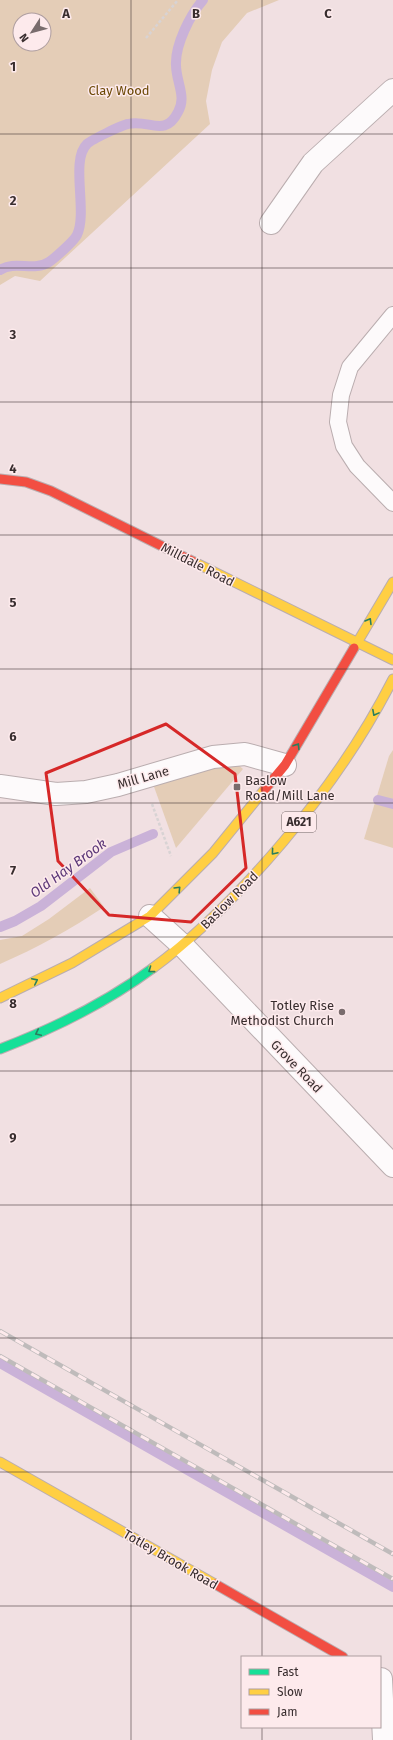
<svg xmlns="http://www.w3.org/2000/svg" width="393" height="1740" font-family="'Fira Sans',sans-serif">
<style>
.green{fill:#e4cdb7;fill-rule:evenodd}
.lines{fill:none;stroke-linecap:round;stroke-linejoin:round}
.stream{stroke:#cab2d8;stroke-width:10}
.lane-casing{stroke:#baadaf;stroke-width:18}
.street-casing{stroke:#baadaf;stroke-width:24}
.fast-casing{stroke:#baadaf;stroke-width:11}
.slow-casing{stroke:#baadaf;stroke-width:11}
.jam-casing{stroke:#baadaf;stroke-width:11}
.path{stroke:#d8d3d4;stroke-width:2.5;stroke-dasharray:3 2;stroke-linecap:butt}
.lane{stroke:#fdfafb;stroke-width:16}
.street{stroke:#fdfafb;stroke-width:22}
.fast{stroke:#16e098;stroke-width:9}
.slow{stroke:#ffcf43;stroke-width:9}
.jam{stroke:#f24e42;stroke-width:9}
.rail-casing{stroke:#bfbbbb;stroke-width:4.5}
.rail{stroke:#fdeaec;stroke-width:3;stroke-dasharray:9;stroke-linecap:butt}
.oneway{stroke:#297e5e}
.marked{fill:none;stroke:#d62828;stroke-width:3;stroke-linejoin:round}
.grid{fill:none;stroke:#382d2e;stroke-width:1;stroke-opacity:0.55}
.poi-dot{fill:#796c6d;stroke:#fdeaec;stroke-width:1.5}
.labels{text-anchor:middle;stroke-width:3;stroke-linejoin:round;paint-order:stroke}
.shield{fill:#fdeaec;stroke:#736667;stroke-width:1}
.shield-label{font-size:12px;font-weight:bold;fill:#382d2e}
.park-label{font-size:13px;fill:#6c4906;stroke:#fdeaec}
.street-label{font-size:13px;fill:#382d2e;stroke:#fdeaec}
.poi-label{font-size:13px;fill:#382d2e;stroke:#fdeaec;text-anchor:start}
.water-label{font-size:14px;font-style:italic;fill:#5b3778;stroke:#fdeaec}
.grid-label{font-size:13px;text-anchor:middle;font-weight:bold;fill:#382d2e;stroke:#fdeaec;stroke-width:3;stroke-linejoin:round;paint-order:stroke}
</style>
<rect width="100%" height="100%" fill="#f1e0e2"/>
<!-- green -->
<g class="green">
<path d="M0,0h279l-32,13 -25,29 -10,28 -6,31 4,23 -170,157 -25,-5 -15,9zM20,20h24v24h-24z"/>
<polygon points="393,750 393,848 364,839 389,756"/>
<polygon points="214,764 237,764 243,769 176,848 153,784"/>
<path d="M90,888l14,19c-33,22 -67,41 -104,57v-24l22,-4 27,-17z"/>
</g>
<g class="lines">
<!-- stream -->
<g class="stream">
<path d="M0,270c15,-10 34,2 49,-8 6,-4 25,-21 28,-27 11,-23 -7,-75 10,-91 4,-4 35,-19 41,-20 21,-5 37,14 50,-12 9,-15 -2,-30 -2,-47 -1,-20 14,-50 27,-65"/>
<polyline points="378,800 393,804"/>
<polyline points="0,927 15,921 41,906 111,852 153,834"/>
<polyline points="0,1363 393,1587"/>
</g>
<defs>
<polyline id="lane" points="393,315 350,367 341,395 338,422 344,446 357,466 393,503"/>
<g id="street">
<polyline points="271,223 313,163 393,90"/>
<polyline points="0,786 56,794 86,792 118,785 213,757 245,754 285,765"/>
<polyline points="150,916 182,945 393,1166"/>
<polyline points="381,1679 384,1740"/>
</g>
<path id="fast" d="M0,1049c55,-21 106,-46 153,-81"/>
<g id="slow">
<polyline points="194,562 393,660"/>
<polyline points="354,648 393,582"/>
<path d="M153,968c49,-36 91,-80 130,-126 43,-51 80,-104 110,-163"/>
<polyline points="0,998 72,963 150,916 213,853 265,789"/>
<polyline points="0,1462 215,1584"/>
</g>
<g id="jam">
<polyline points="0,479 26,482 51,491 194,562"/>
<polyline points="265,789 285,765 354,648"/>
<polyline points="215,1584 343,1657"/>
</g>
</defs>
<!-- lane casing -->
<use href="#lane" class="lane-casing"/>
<!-- street casing -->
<use href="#street" class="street-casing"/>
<!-- fast casing -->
<use href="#fast" class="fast-casing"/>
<!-- slow casing -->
<use href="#slow" class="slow-casing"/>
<!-- jam casing -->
<use href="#jam" class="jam-casing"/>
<!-- path -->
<g class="path">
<polyline points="146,38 178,0"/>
<polyline points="152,804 171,856"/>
</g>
<!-- lane -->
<use href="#lane" class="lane"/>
<!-- street -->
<use href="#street" class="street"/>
<!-- fast -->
<use href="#fast" class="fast"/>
<!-- slow -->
<use href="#slow" class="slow"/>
<!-- jam -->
<use href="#jam" class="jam"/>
<defs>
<g id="rail">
<polyline points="0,1331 393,1554"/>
<polyline points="0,1356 393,1579"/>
</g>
</defs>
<!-- rail casing -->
<use href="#rail" class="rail-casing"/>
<!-- rail -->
<use href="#rail" class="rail"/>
</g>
<!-- one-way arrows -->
<defs><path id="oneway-chevron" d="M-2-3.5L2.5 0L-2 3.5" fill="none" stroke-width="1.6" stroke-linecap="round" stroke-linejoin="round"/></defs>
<g class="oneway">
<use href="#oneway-chevron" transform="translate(369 621) rotate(-59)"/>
<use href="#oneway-chevron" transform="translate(375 713) rotate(118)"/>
<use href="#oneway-chevron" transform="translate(297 746) rotate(-58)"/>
<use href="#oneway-chevron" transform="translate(274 852) rotate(130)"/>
<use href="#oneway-chevron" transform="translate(178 889) rotate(-46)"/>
<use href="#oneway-chevron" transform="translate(151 970) rotate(144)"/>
<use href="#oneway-chevron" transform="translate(35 981) rotate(-26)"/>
<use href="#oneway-chevron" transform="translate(38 1033) rotate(155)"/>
</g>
<!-- marked area -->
<path class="marked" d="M166,724l69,50 11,94 -55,54 -82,-7 -51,-54 -12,-88z"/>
<!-- grid -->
<path class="grid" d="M131,0v1740M262,0v1657M0,134h393M0,268h393M0,402h393M0,535h393M0,669h393M0,803h393M0,937h393M0,1071h393M0,1205h393M0,1338h393M0,1472h393M0,1606h393M262,1727v13"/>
<!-- markers -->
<g class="poi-dot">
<rect x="233" y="783" width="8" height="8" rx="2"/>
<circle cx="342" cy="1012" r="4"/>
</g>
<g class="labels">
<!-- shield labels -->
<rect class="shield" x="282" y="812" width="34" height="20" rx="3"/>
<g class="shield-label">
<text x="299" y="826">A621</text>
</g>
<!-- park labels -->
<g class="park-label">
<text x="119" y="95">Clay Wood</text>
</g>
<!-- street labels -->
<g class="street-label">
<text transform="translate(198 564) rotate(27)" y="5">Milldale Road</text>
<text transform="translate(143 777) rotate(-16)" y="5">Mill Lane</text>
<text transform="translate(229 900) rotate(-45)" y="5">Baslow Road</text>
<text transform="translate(297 1066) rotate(46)" y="5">Grove Road</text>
<text transform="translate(171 1559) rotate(30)" y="5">Totley Brook Road</text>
</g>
<!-- poi labels -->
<g class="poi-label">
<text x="245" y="785">Baslow<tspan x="245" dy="15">Road/Mill Lane</tspan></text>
<text x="334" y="1010" text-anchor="end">Totley Rise<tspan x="334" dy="15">Methodist Church</tspan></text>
</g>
<!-- water labels -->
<g class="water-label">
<text transform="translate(68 868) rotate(-36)" y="5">Old Hay Brook</text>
</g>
</g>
<g class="grid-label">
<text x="66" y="18">A</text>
<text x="196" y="18">B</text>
<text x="328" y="18">C</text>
<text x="13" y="71">1</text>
<text x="13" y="205">2</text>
<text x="13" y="339">3</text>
<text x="13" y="473">4</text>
<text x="13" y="607">5</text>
<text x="13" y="741">6</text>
<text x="13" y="875">7</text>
<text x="13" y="1008">8</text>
<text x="13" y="1142">9</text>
</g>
<!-- legend -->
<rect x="241" y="1656" width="140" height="72" fill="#fdeaec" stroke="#ae9ea0"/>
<rect x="249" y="1669" width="20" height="6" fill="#16e098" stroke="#ae9ea0"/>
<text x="277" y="1676" font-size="12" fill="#382d2e">Fast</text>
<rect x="249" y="1689" width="20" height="6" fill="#ffcf43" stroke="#ae9ea0"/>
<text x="277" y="1696" font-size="12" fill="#382d2e">Slow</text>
<rect x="249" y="1709" width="20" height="6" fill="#f24e42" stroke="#ae9ea0"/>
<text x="277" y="1716" font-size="12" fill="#382d2e">Jam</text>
<!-- north arrow -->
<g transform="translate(32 32) rotate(234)"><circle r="19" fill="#fdeaec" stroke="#ae9ea0"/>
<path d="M0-3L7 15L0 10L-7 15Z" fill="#796c6d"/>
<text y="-6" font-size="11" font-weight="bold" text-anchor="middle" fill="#382d2e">N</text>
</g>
</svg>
